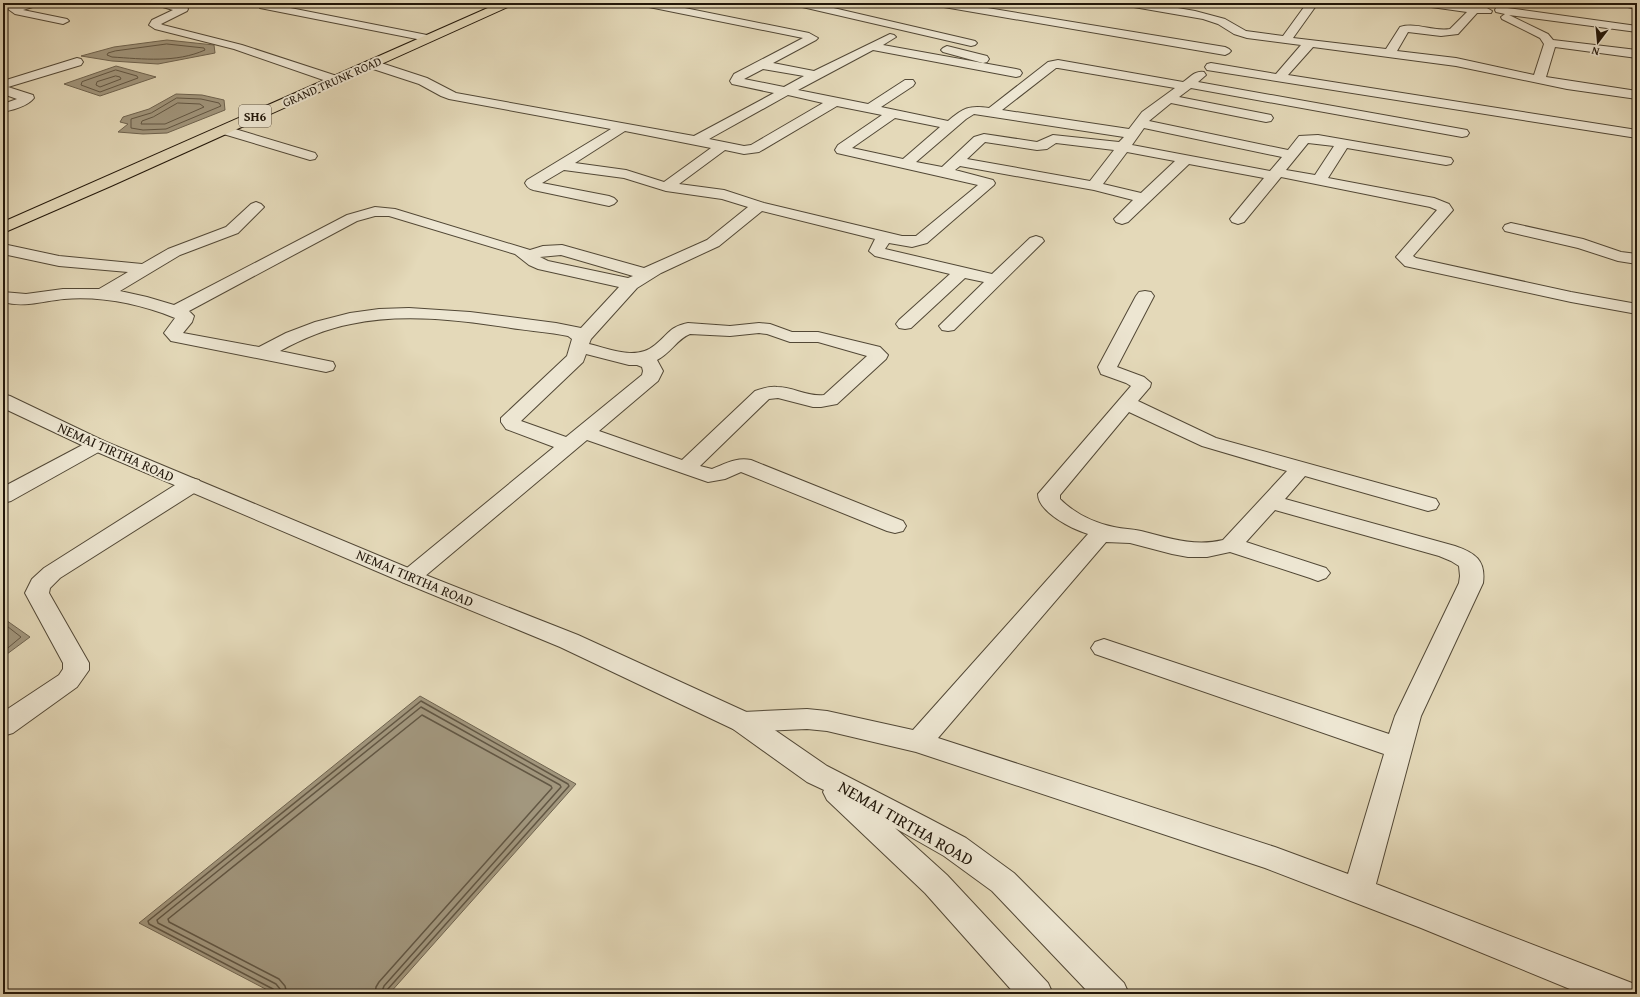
<svg xmlns="http://www.w3.org/2000/svg" width="1640" height="997" font-family="'Gentium Book Plus',serif">
<style>
.water{fill:#a2977e;stroke:#6f6450}
.lines{fill:none;stroke-linecap:round;stroke-linejoin:round}
.shore-far1{stroke:#625744;stroke-width:1}
.shore{stroke:#625744;stroke-width:1.5}
.minor-casing{stroke:#524836;stroke-width:2}
.tertiary-casing{stroke:#524836;stroke-width:2}
.primary-casing{stroke:#22170a;stroke-width:2}
.minor{fill:#ede6d2;fill-rule:evenodd}
.tertiary{fill:#ede6d2;fill-rule:evenodd}
.primary{fill:#e4d9b9;fill-rule:evenodd}
.labels{text-anchor:middle;stroke-width:4;stroke-linejoin:round;paint-order:stroke}
.far-street-label{font-size:12px;fill:#22170a;stroke:#ede6d2}
.shield{fill:#ede6d2;stroke:#5f5546;stroke-width:1}
.shield-label{font-size:13px;font-weight:bold;fill:#22170a}
.street-label{font-size:14px;fill:#22170a;stroke:#ede6d2}
.near-street-label{font-size:17px;fill:#22170a;stroke:#ede6d2}
</style>
<rect width="100%" height="100%" fill="#e4d9b9"/>
<filter id="stains"><feTurbulence type="fractalNoise" baseFrequency=".005" numOctaves="4"/><feColorMatrix values="0 0 0 0 .2 0 0 0 0 .09 0 0 0 0 .02 0 0 0 .5 -.17"/></filter>
<radialGradient id="worn" r=".72"><stop offset=".6" stop-color="#630" stop-opacity="0"/><stop offset="1" stop-color="#630" stop-opacity=".3"/></radialGradient>
<!-- water -->
<g class="water">
<polygon points="167,40 214,45 215,53 158,64 112,61 81,56 114,47"/>
<polygon points="116,66 156,77 100,96 64,84"/>
<polygon points="176,94 202,95 224,100 225,110 167,133 143,134 118,132 128,124 120,122 123,117 149,109"/>
<polygon points="3,618 30,637 3,657"/>
<polygon points="420,696 576,784 389,994 275,994 139,923"/>
</g>
<g class="lines">
<!-- shore-far1 -->
<g class="shore-far1">
<path d="M167,44l37,4 1,2c-29,13 -62,9 -93,7l-5,-2 1,-2 7,-2z"/>
<polygon points="116,70 137,76 138,78 100,92 81,85 82,82"/>
<polygon points="116,76 120,77 121,79 100,87 96,85 97,82"/>
<polygon points="177,98 201,99 219,103 221,106 166,129 143,130 131,128 131,119 151,113"/>
<polygon points="178,103 200,104 204,107 165,124 141,124 142,121 153,117"/>
<polyline points="3,623 21,637 3,652"/>
</g>
<!-- shore -->
<g class="shore">
<polyline points="276,994 273,989 149,924 148,921 421,701 568,784 569,786 387,990 386,994"/>
<polyline points="281,994 280,989 276,984 158,923 157,920 421,707 560,785 561,787 384,986 381,994"/>
<polyline points="287,994 285,986 279,979 169,922 168,919 422,715 551,786 552,788 379,982 376,987 375,994"/>
</g>
<defs>
<g id="minor">
<polygon points="23,3 40,3 39,5 23,10 67,19 69,21 63,24 15,14 8,9 9,7"/>
<polygon points="155,3 172,3 187,7 188,9 187,11 161,24 163,25 242,45 340,77 342,80 340,83 332,83 234,49 155,29 149,25 152,20 173,10 156,5"/>
<polygon points="265,3 427,35 431,36 433,38 431,40 427,41 260,8 259,6 260,4"/>
<path d="M639,3h21l149,30 9,5 -2,2 -43,23 41,8 76,-37 4,1 2,2 -13,8 133,24 4,1 2,3 -2,3 -4,1 -143,-27 -75,40 70,14 37,-24h8l2,3 -2,3 -32,21 67,14c15,-13 21,-16 41,-13l59,-46 10,-2 125,22c7,-5 13,-12 21,-10l2,3 -8,7 269,48 2,3 -2,3 -5,1 -271,-49 -12,9 87,17 5,1 2,3 -2,3 -5,1 -95,-19 -22,18 139,29 11,-14 19,-1 133,23 2,3 -2,3 -5,1 -99,-17 -19,30 106,20 15,6 4,6 -40,46 3,2 155,34 66,12v10l-66,-12 -166,-36 -9,-9 41,-47 -7,-3 -149,-30 -37,45 -6,2 -6,-2 -2,-3 34,-41 -75,-14 -61,58 -6,2 -6,-2 -2,-3 19,-19 -39,-10 -134,-24 -5,4 38,10 2,3 -1,2 -67,58 -15,4 -23,-4 -4,6 107,25 38,-36 6,-2 6,2 2,3 -90,89 -6,1 -6,-1 -3,-4 45,-44 -19,-4 -54,50 -6,1 -6,-1 -3,-4 3,-4 51,-46 -75,-18 -6,-5 6,-12 -113,-28 -43,35 -58,27 -24,15 -46,51 -2,5c22,5 47,17 66,1 14,-11 14,-18 33,-22l42,3 29,-3 11,1 22,8h26l62,15 8,8 -2,4 -49,45 -16,3h-8l-35,-9 -9,1 -69,67 12,3c13,-5 24,-12 39,-9l152,61 3,5 -3,5 -8,2 -8,-2 -146,-59 -16,7 -17,3 -121,-42 -169,142 -8,3 -8,-3 -4,-5 4,-5 152,-125 -48,-18 -5,-7v-4l66,-62 5,-17 -4,-3c-19,-4 -38,-5 -57,-8 -52,-8 -108,-15 -160,-4 -26,5 -49,15 -71,27l53,11 2,4 -2,4 -7,2 -155,-31 -7,-8 11,-15c-35,-14 -73,-22 -111,-19 -21,2 -40,9 -61,3v-10l23,2 37,-5h36l29,-17 -69,-6 -56,-12v-10l56,12 83,8 26,-15 58,-22 25,-23 5,-2 5,2 3,3 -26,26 -58,22 -60,36 27,6 27,8 173,-90 28,-8 20,2 135,41 13,-4 19,-1 82,23 63,-28 41,-33 -26,-8 -56,-8 -42,-13 -60,-8 -22,13 67,13 5,2 3,3 -3,3 -5,2 -71,-15c-6,-1 -10,-2 -13,-8l2,-3 84,-51 -162,-30 -8,-3 -22,-12 -52,-17 -2,-3 2,-3h8l52,17 29,15 238,43 80,-43 -42,-9 -2,-3 4,-7 69,-36 -159,-32zM1056,68h2l117,20 -33,24 -13,17 -127,-19zM763,69l41,7 -20,11 -40,-8zM788,95l35,8 -72,42 -7,1 -35,-7zM837,106l45,9 -44,30 -3,5 2,3 141,32 -62,51h-14l-138,-33 -40,-13 -45,-6 46,-34 19,4 15,-2zM974,114l150,23 -5,5 -66,-7 -16,7 -53,-8 -10,3 -32,30 -26,-5 50,-43zM895,118l45,9 -37,32 -51,-11zM1144,128l138,29 -12,14 -138,-26zM625,131l86,17 -47,34 -38,-12 -51,-7zM985,142l52,8 10,-1 9,-6 58,7 -24,31 -123,-22zM1308,143l26,3 -19,29 -29,-5zM1127,152l48,9 -34,32 -38,-9zM375,216h14l126,38 14,11 9,4 81,18 -38,41 -25,-5 -86,-11 -61,-4 -30,1 -29,4 -35,9 -29,11 -27,14 -76,-14 9,-11 2,-6 -5,-5 168,-90zM561,255l72,21 -5,2 -80,-17 -8,-4zM759,333l8,1 23,8h28l49,14 -43,39c-16,2 -31,-8 -47,-8 -8,-1 -15,2 -22,4l-73,69 -83,-29 59,-50 5,-10 -6,-11c13,-6 20,-21 33,-26l40,2zM586,354l43,11h8l5,2 1,4 -1,4 -76,62 -45,-16 62,-59z"/>
<polygon points="793,3 812,3 971,40 975,41 977,43 975,45 971,46 798,6"/>
<polygon points="933,3 957,3 1225,47 1229,49 1231,51 1229,53 1225,55 938,6"/>
<path d="M1123,3h26l46,8 30,8 21,12 37,5 24,-33h11l-25,35 93,11 14,-22c17,-5 33,5 50,2l17,-17 -43,-6 -5,-3h30l38,5 5,3 -1,2h-14l-19,21 -17,2 -33,-4 -11,19 59,7 78,17 10,-31 -4,-6 -38,-19 -1,-2 4,-3 -9,-2 -1,-2 1,-2 4,-1 137,19v6l-128,-17 39,19 5,6 84,10v8l-82,-11 -9,30 91,14v8l-70,-10 -111,-23 -143,-19 -25,28 349,55v8l-430,-68 -2,-3 2,-3 4,-1 65,11 25,-29 -54,-7 -13,-4 -16,-10 -15,-5 -75,-13z"/>
<polygon points="1627,3 1637,3 1637,5 1632,8 1628,7"/>
<polygon points="947,46 987,56 989,59 987,62 983,63 943,52 941,50 943,48"/>
<path d="M77,58l4,1 2,3 -2,3 -73,22 25,8 1,3c-6,8 -21,12 -31,14v-8l14,-5 -14,-5v-13z"/>
<polygon points="225,126 315,153 317,156 315,159 310,160 220,133 218,130 220,127"/>
<polygon points="1511,223 1583,239 1621,252 1637,254 1637,264 1618,261 1578,248 1505,231 1503,228 1505,225"/>
<path d="M1145,291l6,1 3,4 -37,71 27,10 7,6 -1,4 -12,14 78,37 220,61 3,5 -3,5 -8,2 -123,-35 -20,23 170,47c20,7 31,14 28,37l-62,133 -45,168 256,99 5,11h-55l-161,-66 -156,-60 -349,-116 -89,-21 -20,-2 -64,3 -10,-3 -4,-7 4,-7 10,-3 64,-3 20,2 86,19 175,-196c-16,-5 -50,-22 -50,-40l93,-108 -5,-3 -25,-9 -3,-7 38,-71 3,-4zM1129,412l73,34 85,25 -64,69c-29,7 -54,-2 -82,-9 -9,-2 -18,-2 -27,-4 -20,-4 -40,-14 -54,-28v-4zM1275,510l164,46 12,5 8,5 1,10 -1,7 -64,133 -6,18 -285,-95 -9,3 -4,6 4,6 289,100 -36,120 -73,-27 -337,-109 168,-196 24,1 42,11 16,3h19l23,-5 80,26 8,3 8,-3 4,-5 -4,-5 -80,-26z"/>
<polygon points="97,439 104,441 107,445 104,449 11,501 3,503 3,487 90,441"/>
<polygon points="191,478 199,480 202,485 199,490 60,578 50,588 49,593 89,663 89,670 77,687 13,733 3,736 3,712 59,675 63,669 63,663 25,593 32,579 44,568 183,480"/>
</g>
<polygon id="tertiary" points="3,394 10,396 104,441 418,572 578,635 753,715 827,766 928,818 966,838 1014,873 1124,983 1129,994 1090,994 992,891 944,856 895,828 947,875 1048,983 1053,994 1015,994 925,893 827,800 823,792 824,790 807,782 733,729 560,647 402,582 90,449 3,408"/>
<polygon id="primary" points="499,3 513,3 512,5 111,186 3,233 3,222"/>
</defs>
<!-- minor casing -->
<use href="#minor" class="minor-casing"/>
<!-- tertiary casing -->
<use href="#tertiary" class="tertiary-casing"/>
<!-- primary casing -->
<use href="#primary" class="primary-casing"/>
<!-- minor -->
<use href="#minor" class="minor"/>
<!-- tertiary -->
<use href="#tertiary" class="tertiary"/>
<!-- primary -->
<use href="#primary" class="primary"/>
</g>
<g class="labels">
<!-- far-street labels -->
<g class="far-street-label">
<text transform="translate(332 82) rotate(-24)" y="4">GRAND TRUNK ROAD</text>
</g>
<!-- shield labels -->
<rect class="shield" x="239" y="105" width="32" height="22" rx="3"/>
<g class="shield-label">
<text x="255" y="121">SH6</text>
</g>
<!-- street labels -->
<g class="street-label">
<text transform="translate(116 452) rotate(24)" y="5">NEMAI TIRTHA ROAD</text>
<text transform="translate(415 578) rotate(23)" y="5">NEMAI TIRTHA ROAD</text>
</g>
<!-- near-street labels -->
<g class="near-street-label">
<text transform="translate(906 823) rotate(30)" y="6">NEMAI TIRTHA ROAD</text>
</g>
</g>
<!-- margin -->
<rect width="1640" height="997" fill="none" stroke="#e4d9b9" stroke-width="16"/>
<rect x="4" y="4" width="1632" height="989" fill="none" stroke="#22170a" stroke-width="2"/>
<rect x="8" y="8" width="1624" height="981" fill="none" stroke="#22170a"/>
<!-- north arrow -->
<g transform="translate(1598 42) rotate(196)" stroke="#ede6d2" stroke-width="3" paint-order="stroke">
<path d="M0-3L7 15L0 10L-7 15Z" fill="#22170a"/>
<text y="-6" font-size="11" font-weight="bold" text-anchor="middle" fill="#22170a">N</text>
</g>
<rect width="100%" height="100%" filter="url(#stains)"/>
<rect width="100%" height="100%" fill="url(#worn)"/>
</svg>
